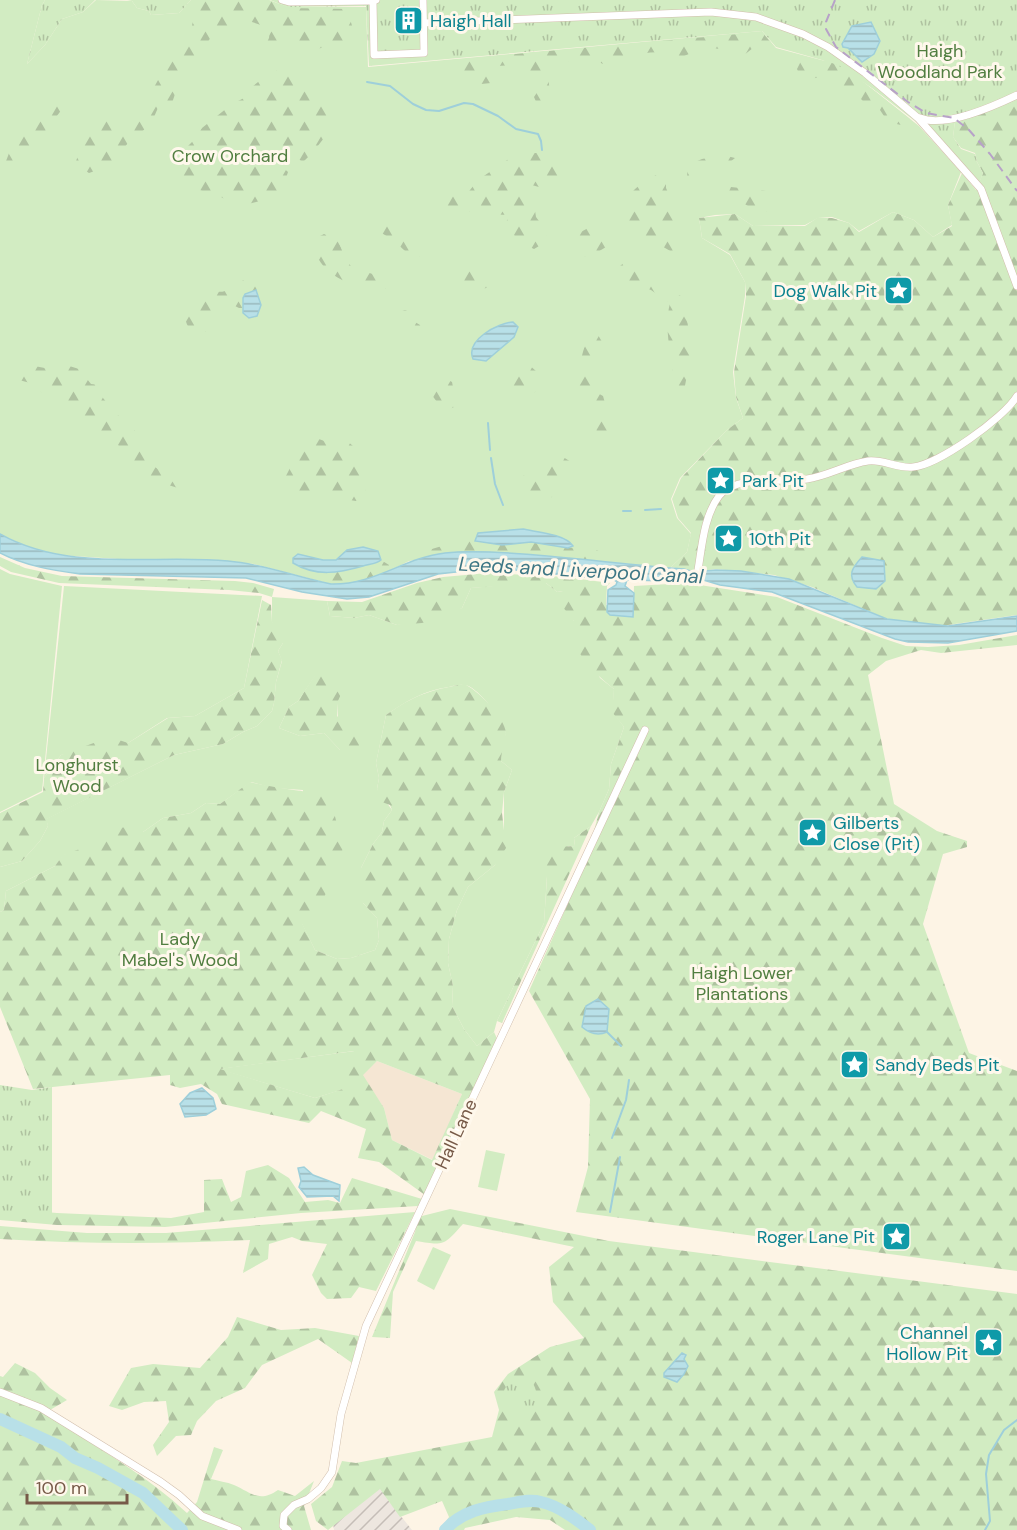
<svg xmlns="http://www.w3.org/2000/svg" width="1017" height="1530" font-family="'DM Sans',sans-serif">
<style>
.residential{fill:#f5e6d3}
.industrial{fill:url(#industrial-furrows)}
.green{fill:#d2ecc2;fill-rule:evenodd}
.forest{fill:url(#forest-firs);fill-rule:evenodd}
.park{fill:url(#park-tufts)}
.water{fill:url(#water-rules);stroke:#9ecfda;stroke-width:1.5}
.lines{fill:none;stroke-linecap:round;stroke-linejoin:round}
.stream{stroke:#9ecfda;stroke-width:2}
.river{stroke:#b8e0e8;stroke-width:12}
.street-casing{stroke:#d1beac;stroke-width:8}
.street{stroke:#fff;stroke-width:7}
.rail{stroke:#b7a2c8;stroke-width:2;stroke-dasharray:9 6;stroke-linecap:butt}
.labels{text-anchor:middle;stroke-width:6;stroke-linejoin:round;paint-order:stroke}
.culture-label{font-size:18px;fill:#0d838f;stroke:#fff8ec;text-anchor:start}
.park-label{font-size:18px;fill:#517e40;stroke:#fff8ec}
.street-label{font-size:18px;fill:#775a48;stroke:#fff8ec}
.water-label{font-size:20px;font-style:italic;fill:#3e7785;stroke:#fff8ec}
</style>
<defs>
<pattern id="industrial-furrows" width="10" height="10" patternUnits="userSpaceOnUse" patternTransform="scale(1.5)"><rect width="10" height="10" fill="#ede6df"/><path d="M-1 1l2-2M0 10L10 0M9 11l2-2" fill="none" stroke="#c5bdb7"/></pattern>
<pattern id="forest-firs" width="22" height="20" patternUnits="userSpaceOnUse" patternTransform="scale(1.5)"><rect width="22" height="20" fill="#d2ecc2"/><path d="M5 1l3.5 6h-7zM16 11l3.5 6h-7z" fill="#afc2a0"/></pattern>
<pattern id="park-tufts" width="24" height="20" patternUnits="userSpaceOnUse" patternTransform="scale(1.5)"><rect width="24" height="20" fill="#d2ecc2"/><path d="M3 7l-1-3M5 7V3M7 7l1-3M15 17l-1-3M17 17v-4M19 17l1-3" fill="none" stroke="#afc2a0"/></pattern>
<pattern id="water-rules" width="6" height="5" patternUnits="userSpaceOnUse" patternTransform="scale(1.5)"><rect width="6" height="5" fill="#b8e0e8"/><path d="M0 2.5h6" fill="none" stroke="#9ab9be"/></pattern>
</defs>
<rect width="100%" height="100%" fill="#fdf4e5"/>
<!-- residential -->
<polygon class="residential" points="377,1061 462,1094 433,1160 392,1140 384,1108 362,1075"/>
<!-- industrial -->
<polygon class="industrial" points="372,1467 388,1500 412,1530 334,1530 329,1496"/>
<!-- green -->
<g class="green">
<polygon points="0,0 45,0 42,5 27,64 45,45 62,19 83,12 96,0 132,1 137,8 149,11 151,15 179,13 191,0 269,0 288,7 366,7 368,67 762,31 776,48 825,61 762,29 565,0 761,0 953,137 960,149 976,163 861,80 919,126 961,172 948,205 952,225 933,237 914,220 893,212 859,231 849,223 832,217 818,218 805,225 753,226 735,214 715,215 699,218 702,238 730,255 745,282 745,296 733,372 736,398 743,418 727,430 680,478 671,499 677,518 691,534 687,552 670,568 549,556 469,552 409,561 379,576 331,584 254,564 226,561 133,560 59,555 36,551 0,534"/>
<polygon points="0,569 10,574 62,586 42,791 0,812"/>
<path d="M526,583h20l11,9 6,-1 11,30 26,57 14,11 -1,23 11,15 -13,37 -2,25 -10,23 -8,14 -17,12 1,8h-7l-21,30 -3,47 -47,98 -3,11 -17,14 -13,-17 -12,-23 1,-20 -5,-23 1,-24 8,-29 11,-23 27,-22 9,-36v-37l8,-22 -11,-9v-11l5,-17c-9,-16 -18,-34 -34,-45 -7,-5 -15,-3 -23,-1 -24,3 -43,14 -63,28l-10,48 3,15 -2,11 15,21 -8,11 -2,11 -9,12 -12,24 2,35 14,15 2,22 -4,10 -24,8 -14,1 -22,-9 -14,-28 2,-132 -30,-2 -22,-6 -31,22 -14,-1 -15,10 -28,5 -20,14 -44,17 -35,6 -9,11 -49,25 -2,19 -4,2v-45l22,-6 18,-20 8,-15 -2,-7 128,-64 49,-11 20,-12 14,-6 15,-15 2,-8 2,-21 6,-21 -4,-10 5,-8 -11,-21v-25l55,4 3,15 24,2 15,-3 28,10 65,-17 9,-20zM315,676l22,27 3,47 -16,-17 -24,3 -21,-8 10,-21 9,-6z"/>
<polygon points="64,586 262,596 244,688 195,716 167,718 128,743 61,755 44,778"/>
<polygon points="355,1051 344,1089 315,1098 218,1069"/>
<polygon points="486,1150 505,1154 497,1191 478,1187"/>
<polygon points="433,1247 451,1255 434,1290 417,1281"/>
</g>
<!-- forest -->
<g class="forest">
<polygon points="198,0 268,0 287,8 347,9 353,29 350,46 336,41 312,52 290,35 277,58 264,49 269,38 270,28 252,22 237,22 227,36 214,32 206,45 207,60 183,70 172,103 160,103 151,124 128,143 109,166 89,173 75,164 85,136 105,113 120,118 123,122 139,111 148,98 167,64 178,56 190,34"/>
<polygon points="1017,0 1017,615 948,625 929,625 887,619 812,587 774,575 716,569 694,572 671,567 687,552 691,533 678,518 672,499 681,478 727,430 743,418 736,397 734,372 746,296 745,282 730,254 702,238 699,218 735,214 753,226 805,226 817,218 832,218 849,223 859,232 893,212 914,220 933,237 952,226 948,205 962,173 976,190 983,173 977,162 975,153 961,148 953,137 955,121"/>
<path d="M762,32l10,12 -19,4 -9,7c-26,-8 -37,-10 -62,2 -31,-11 -49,0 -79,7 -22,-12 -38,0 -59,5l-2,4 6,4 2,15 4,6 -3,5 -6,3 -8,-2 -3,-7 4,-6v-6l-9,-5 -15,-15 -18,1 -1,12 -4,5 -10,1 -30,-15v-9z"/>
<polygon points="806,57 836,64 872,89 910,119 909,123 901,125 888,122 880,110 869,108 854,91 840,86 836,80 823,77 808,79 800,76 797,69 802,59"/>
<path d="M287,65l20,12 32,36c-10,19 -21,35 -36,49l-25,-15 -5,2 -3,7 18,16 -4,12 -12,14 -24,6 -17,-1 -15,-9 -22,-5 -11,-7 -13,-18 23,-23 9,-13 30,-24 12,-6 8,-11 11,-9z"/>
<path d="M54,104h12l-52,68 -7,-1 -4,-5c5,-6 5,-14 10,-21 4,-6 10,-8 15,-13 13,-12 7,-18 26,-28z"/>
<path d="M535,153h8l2,7 9,2 15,10 -8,20 -7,3 -15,-8 -11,-3 -8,6 3,6 11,8 2,13 11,15 -1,10 -12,7c-12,-6 -21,-13 -28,-24l2,-10c-26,-1 -50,-4 -75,-11l-3,-5c13,-5 23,-1 36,-4l12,-15 35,-24z"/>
<polygon points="723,155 735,158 730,162 721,161 712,164 711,179 687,177 688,165 702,159"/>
<path d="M658,174l8,4v10l8,18 4,50c-13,-9 -35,-19 -45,-29 -25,-23 6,-43 25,-53z"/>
<polygon points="731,187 766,191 773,199 772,211 758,212 728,194"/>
<path d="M381,217h12c10,14 26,20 34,34l-12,9 -22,-20 -13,-8 -2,-10z"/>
<polygon points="592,226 602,230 606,247 591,256 583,257 576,251 573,243 577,234"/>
<path d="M324,234l14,6c4,9 6,20 13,26 12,10 28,2 35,22l-5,5c-32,-9 -63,-16 -69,-53z"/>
<path d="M626,261c21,10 35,27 57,36l9,52 -9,47 -8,4c1,-33 -13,-65 -5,-97l-19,-13 -28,-11 -3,-13z"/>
<path d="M471,266l19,6 5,5 -1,6c-8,7 -15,6 -23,10l-11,-4 -2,-13 3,-6z"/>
<path d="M251,278l10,6 -5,6 -7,2 -6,6v10h-4l-10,-5c-15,3 -23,13 -20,28l-14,3c-8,-6 -10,-13 -11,-23l17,-22c9,-1 15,5 24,2 10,-2 14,-12 26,-13z"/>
<polygon points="405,310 412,313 415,322 420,325 421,330 416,335 399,329 395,324 397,313"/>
<polygon points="598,335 608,352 594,357 591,372 594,391 603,396 607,410 607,440 597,433 590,408 577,393 578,370 586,341"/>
<path d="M526,362l11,10 4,13 -7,8 -11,1 -11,-9 -4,-1 -2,-5c2,-9 11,-15 20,-17z"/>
<polygon points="24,364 55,370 58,366 66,365 79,369 91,384 99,385 102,390 103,398 116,414 128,422 138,435 140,450 151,464 163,473 183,481 184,485 178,488 146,478 129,461 114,439 97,430 69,409 61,399 44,395 34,384 19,380 17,373"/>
<path d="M443,377l9,5 1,5 7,9 -3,9c-11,9 -18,0 -25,-10l1,-9z"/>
<path d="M316,438l14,5 15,-4 17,15 4,19 -1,21 -9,7 -56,-9 -17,-11c12,-19 11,-32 33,-43z"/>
<path d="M560,455l11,7c-1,18 -8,27 -22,37l-21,-3 -11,-4 2,-13 28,-20z"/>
<path d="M476,536l-1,6 27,3 29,-3 37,6 22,-1 15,7 8,8c-61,-6 -123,-15 -184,-7l-4,-4z"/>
<polygon points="0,557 25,568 62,576 235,581 253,583 274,589 272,597 259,593 229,590 59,583 11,572 0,566"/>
<path d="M381,560l8,5 -1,6c-19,10 -43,16 -65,12v-5l3,-5 24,-2z"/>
<path d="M488,573l77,4 45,6 -3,3 -1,19 27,12 1,-31 53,-3 90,14 105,41 24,8 22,1 31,-2 58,-10v10l-76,8 -20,-3 -35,11 -18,14 26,129 43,27 30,10v6l-24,7 -20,70 46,129 48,18v200l-441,-59 12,-45 2,-68 -61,-108 56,-126 14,-53 10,-23 2,-25 13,-37 -12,-15 2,-23c-20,-16 -47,-40 -40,-68l-12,-15 1,-15 -6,1 -11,-9 -75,5 -9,20 -17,9 -23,6 -25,2 -28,-10 -15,3 -24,-2 -3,-15 35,1 55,-19 26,-6z"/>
<polygon points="262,600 271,605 272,622 283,626 283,643 278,651 282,660 276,682 274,703 272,711 257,726 243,732 223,744 174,755 47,819 48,826 40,841 22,861 0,867 0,813 43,792 44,778 61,755 110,737 128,743 168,718 195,716 244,688"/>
<polygon points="331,673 342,692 337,703 337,716 362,739 356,752 340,750 324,733 300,736 279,728 289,707 298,701 315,675"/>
<path d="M464,684c13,5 41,34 42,49 0,8 -5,18 -5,28l11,9 -8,22 -2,21 4,35 -11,17 -27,22 -11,23 -8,29 -1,24 5,23 -1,20 12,23 13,17 17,-14 5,11 -74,152 -46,-33 -21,-4 8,-29 -45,-18 -12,12 -87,-19 -5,-10 -16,-10 -21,4 -10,-3v-10l-137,14 -33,-82v-95l4,-2 2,-19 49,-25 8,-11 28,-10 8,3 4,-12 15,-8 18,-2 7,6 20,-14 28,-5 15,-10 14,1 30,-22c27,7 53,8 80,14l13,53 -24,62 -17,12 13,27 22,9 14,-1 24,-8 4,-10 -2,-22 -14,-15 -8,-19 -1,-10 7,-6 12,-24 9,-12 2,-11 8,-11 -2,-5 -8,-3 -5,-13 2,-11 -3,-15 10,-48c28,-20 44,-25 78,-31zM354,1051l-11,38 -28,9 -95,-29zM377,1061l85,33 -30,66 -40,-20 -8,-32 -21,-33z"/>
<polygon points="591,826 502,1023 497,1021 544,923 547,877 543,860 555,847 575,846 574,838"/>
<polygon points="268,1165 289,1178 305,1202 328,1200 340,1203 352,1178 422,1199 418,1206 301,1213 165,1227 57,1225 0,1220 0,1208 57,1213 171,1218 204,1212 204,1180 222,1179 231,1202 241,1197 246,1171"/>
<path d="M450,1209l159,32 408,53v236h-452l-15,-10 -34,-3 -51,11 -1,2h-24l9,-13 -7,-16 -42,16 -20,-28 -52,41 -12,-9 -5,-17 21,-17 10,-26 14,2 136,-26 7,-27 -5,-18 14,-18 42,-27 34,-9 -31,-36 -4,-35 25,-20 -111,-23c-19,21 -18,22 -47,17l-23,51 -3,46 -18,-1 43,-105 3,-15z"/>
<path d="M415,1212l-39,79 -17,-4 -8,11 -24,1 -6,-6 -9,-18 15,-31 -25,-3 -10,-4 -23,7 -1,15 -25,14 7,-33c-83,4 -167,4 -250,-1v-13l87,7h79z"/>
<polygon points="237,1317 281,1330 315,1328 359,1336 352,1363 318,1339 262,1365 245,1388 216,1401 197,1421 191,1435 176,1436 157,1456 153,1445 169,1422 166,1401 144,1402 122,1410 109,1406 131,1368 153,1364 200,1368 228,1337"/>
<path d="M15,1363l20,10 15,15 17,12 -17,10 5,10c46,30 92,56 132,93l10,-11 17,-55 9,3 -12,29c7,2 16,3 23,6 18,8 25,18 44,5l17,6 19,-15 -10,25 7,24h-311v-154l3,1z"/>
</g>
<!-- park -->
<g class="park">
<polygon points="45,0 95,0 83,12 62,19 45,45 27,64 42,5"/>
<polygon points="127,0 191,0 179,13 151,15 149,11 137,8 132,1"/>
<polygon points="270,0 1017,0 1017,99 1003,106 955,121 953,137 961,149 975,154 977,162 983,173 977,189 920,125 872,88 836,64 776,47 762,31 369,66 366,6 287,7"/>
<polygon points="0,1085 32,1090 52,1087 52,1220 0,1218"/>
<path d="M512,1379h18c8,11 8,18 3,31l-10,5 -16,-2c-5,-15 -7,-21 5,-34z"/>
</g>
<!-- water -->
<g class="water">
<polygon points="871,22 880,41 874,54 862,62 848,48 843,47 842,44 852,26"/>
<polygon points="256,290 261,305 257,316 249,318 243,313 243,298 245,294"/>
<path d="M513,322l5,5 -4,10 -28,24 -13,-2c-8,-19 25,-36 40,-37z"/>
<path d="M523,529c13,3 42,5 50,17l-5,2 -37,-6 -29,3 -27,-4 3,-8z"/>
<path d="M0,534c69,39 153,20 228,27 36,3 68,16 103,23 44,1 72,-26 114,-31 26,-3 53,-1 78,1 54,4 108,11 161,15l10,3 22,-2 25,1 48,8 98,40 61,7 69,-10v15l-69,12 -40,-1 -13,-3 -123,-47 -52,-7 -20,-6 -29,2 -44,-1 -2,6 9,7 -1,24 -23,-2 -3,-3 1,-22 8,-5 1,-3 -3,-2 -98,-10h-42l-36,4 -69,23 -22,2 -45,-7 -56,-14 -166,-4c-28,-4 -55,-8 -80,-21z"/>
<path d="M363,547l15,4 3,9c-5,4 -11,4 -18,6 -24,7 -47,11 -70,-3v-5l5,-4 25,6h13l11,-10z"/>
<path d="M862,557l22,4 1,20 -9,8 -19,-2c-10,-12 -5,-19 5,-30z"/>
<path d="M598,999l11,10 -2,23c-9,4 -18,1 -25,-5l4,-21z"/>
<polygon points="202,1088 213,1098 216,1109 206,1115 185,1117 180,1104 190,1093"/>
<polygon points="304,1167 313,1175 340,1185 339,1201 333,1196 307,1197 299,1187 301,1181 298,1168"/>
<polygon points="682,1353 686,1355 684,1359 688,1366 684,1374 677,1382 664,1377 664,1373"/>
</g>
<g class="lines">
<!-- stream -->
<g class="stream">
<polyline points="367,82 390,86 413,104 426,110 439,111 464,103 473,104 498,116 516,129 538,134 541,141 542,150"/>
<polyline points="488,423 490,450"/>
<polyline points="491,458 495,484 503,505"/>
<polyline points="645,510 661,509"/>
<polyline points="623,511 631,511"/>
<polyline points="607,1032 621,1046"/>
<polyline points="612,1138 626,1100 629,1080"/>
<polyline points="610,1212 620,1157"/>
<polyline points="985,1530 990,1521 986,1474 989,1455 1004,1430 1017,1420"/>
</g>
<!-- river -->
<g class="river">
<polyline points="0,1419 61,1447 75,1458 98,1468 143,1493 182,1530"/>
<path d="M445,1530c17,-19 39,-23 63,-26 12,-2 22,-5 33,-2 18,4 35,17 49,28"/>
</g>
<defs>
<g id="street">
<polyline points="282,0 289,2 373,1"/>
<polyline points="376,0 373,1 374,55 424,53 423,0"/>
<polyline points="423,23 711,12 756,17 803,34 828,47 865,73 918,118 981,189 1017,286"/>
<path d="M920,118c24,10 74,-12 97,-23"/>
<path d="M698,570c4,-24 6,-54 21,-74 17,-22 63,-13 88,-17 21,-3 40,-15 61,-18 15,-2 30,8 45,6 25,-2 91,-49 104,-71"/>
<polyline points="0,1392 41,1408 161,1482 179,1495 202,1516 238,1530"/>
<polyline points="288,1530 283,1526 284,1515 294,1505 308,1499 321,1488 332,1472 341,1414 366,1326 645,730"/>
</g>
</defs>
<!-- street casing -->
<use href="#street" class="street-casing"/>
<!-- street -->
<use href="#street" class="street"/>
<!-- rail -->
<polyline class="rail" points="835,0 826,22 826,29 836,47 908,102 926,113 954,118 969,130 990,154 1017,191"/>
</g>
<!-- icons -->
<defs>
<symbol id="building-square" viewBox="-11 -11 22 22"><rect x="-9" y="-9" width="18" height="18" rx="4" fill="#0f9aa8" stroke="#fff8ec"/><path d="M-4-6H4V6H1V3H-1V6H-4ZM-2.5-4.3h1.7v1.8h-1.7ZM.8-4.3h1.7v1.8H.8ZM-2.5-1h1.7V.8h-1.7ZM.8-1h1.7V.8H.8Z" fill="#fff"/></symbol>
<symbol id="sight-square" viewBox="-11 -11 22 22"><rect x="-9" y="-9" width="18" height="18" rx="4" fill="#0f9aa8" stroke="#fff8ec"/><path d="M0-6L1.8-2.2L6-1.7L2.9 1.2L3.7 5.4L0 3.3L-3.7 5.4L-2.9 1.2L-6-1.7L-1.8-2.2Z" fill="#fff"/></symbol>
</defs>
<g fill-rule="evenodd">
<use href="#building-square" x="392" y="4" width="33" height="33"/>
<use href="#sight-square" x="882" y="274" width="33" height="33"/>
<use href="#sight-square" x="704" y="464" width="33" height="33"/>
<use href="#sight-square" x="712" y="522" width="33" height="33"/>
<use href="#sight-square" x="796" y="816" width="33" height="33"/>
<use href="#sight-square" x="838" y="1048" width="33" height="33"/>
<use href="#sight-square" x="880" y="1220" width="33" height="33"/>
<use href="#sight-square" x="972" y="1326" width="33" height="33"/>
</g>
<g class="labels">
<!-- culture labels -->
<g class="culture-label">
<text x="430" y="27">Haigh Hall</text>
<text x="877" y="297" text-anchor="end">Dog Walk Pit</text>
<text x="742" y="487">Park Pit</text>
<text x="749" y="545">10th Pit</text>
<text x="833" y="829">Gilberts<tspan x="833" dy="21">Close (Pit)</tspan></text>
<text x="875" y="1071">Sandy Beds Pit</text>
<text x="875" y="1243" text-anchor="end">Roger Lane Pit</text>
<text x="968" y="1339" text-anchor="end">Channel<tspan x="968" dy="21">Hollow Pit</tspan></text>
</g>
<!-- park labels -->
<g class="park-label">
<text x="940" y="57">Haigh<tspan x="940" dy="21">Woodland Park</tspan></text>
<text x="230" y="162">Crow Orchard</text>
<text x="77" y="771">Longhurst<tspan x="77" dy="21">Wood</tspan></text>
<text x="180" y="945">Lady<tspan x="180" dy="21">Mabel's Wood</tspan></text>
<text x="742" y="979">Haigh Lower<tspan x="742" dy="21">Plantations</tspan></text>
</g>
<!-- street labels -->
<g class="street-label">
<text transform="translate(456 1134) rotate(-65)" y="6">Hall Lane</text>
</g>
<!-- water labels -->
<g class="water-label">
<text transform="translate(581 570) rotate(3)" y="7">Leeds and Liverpool Canal</text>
</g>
</g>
<!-- scale -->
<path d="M27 1494v9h100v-9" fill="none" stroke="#775a48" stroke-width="3"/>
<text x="36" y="1494" font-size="18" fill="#775a48" stroke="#fff8ec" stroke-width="4.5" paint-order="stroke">100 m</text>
</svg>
